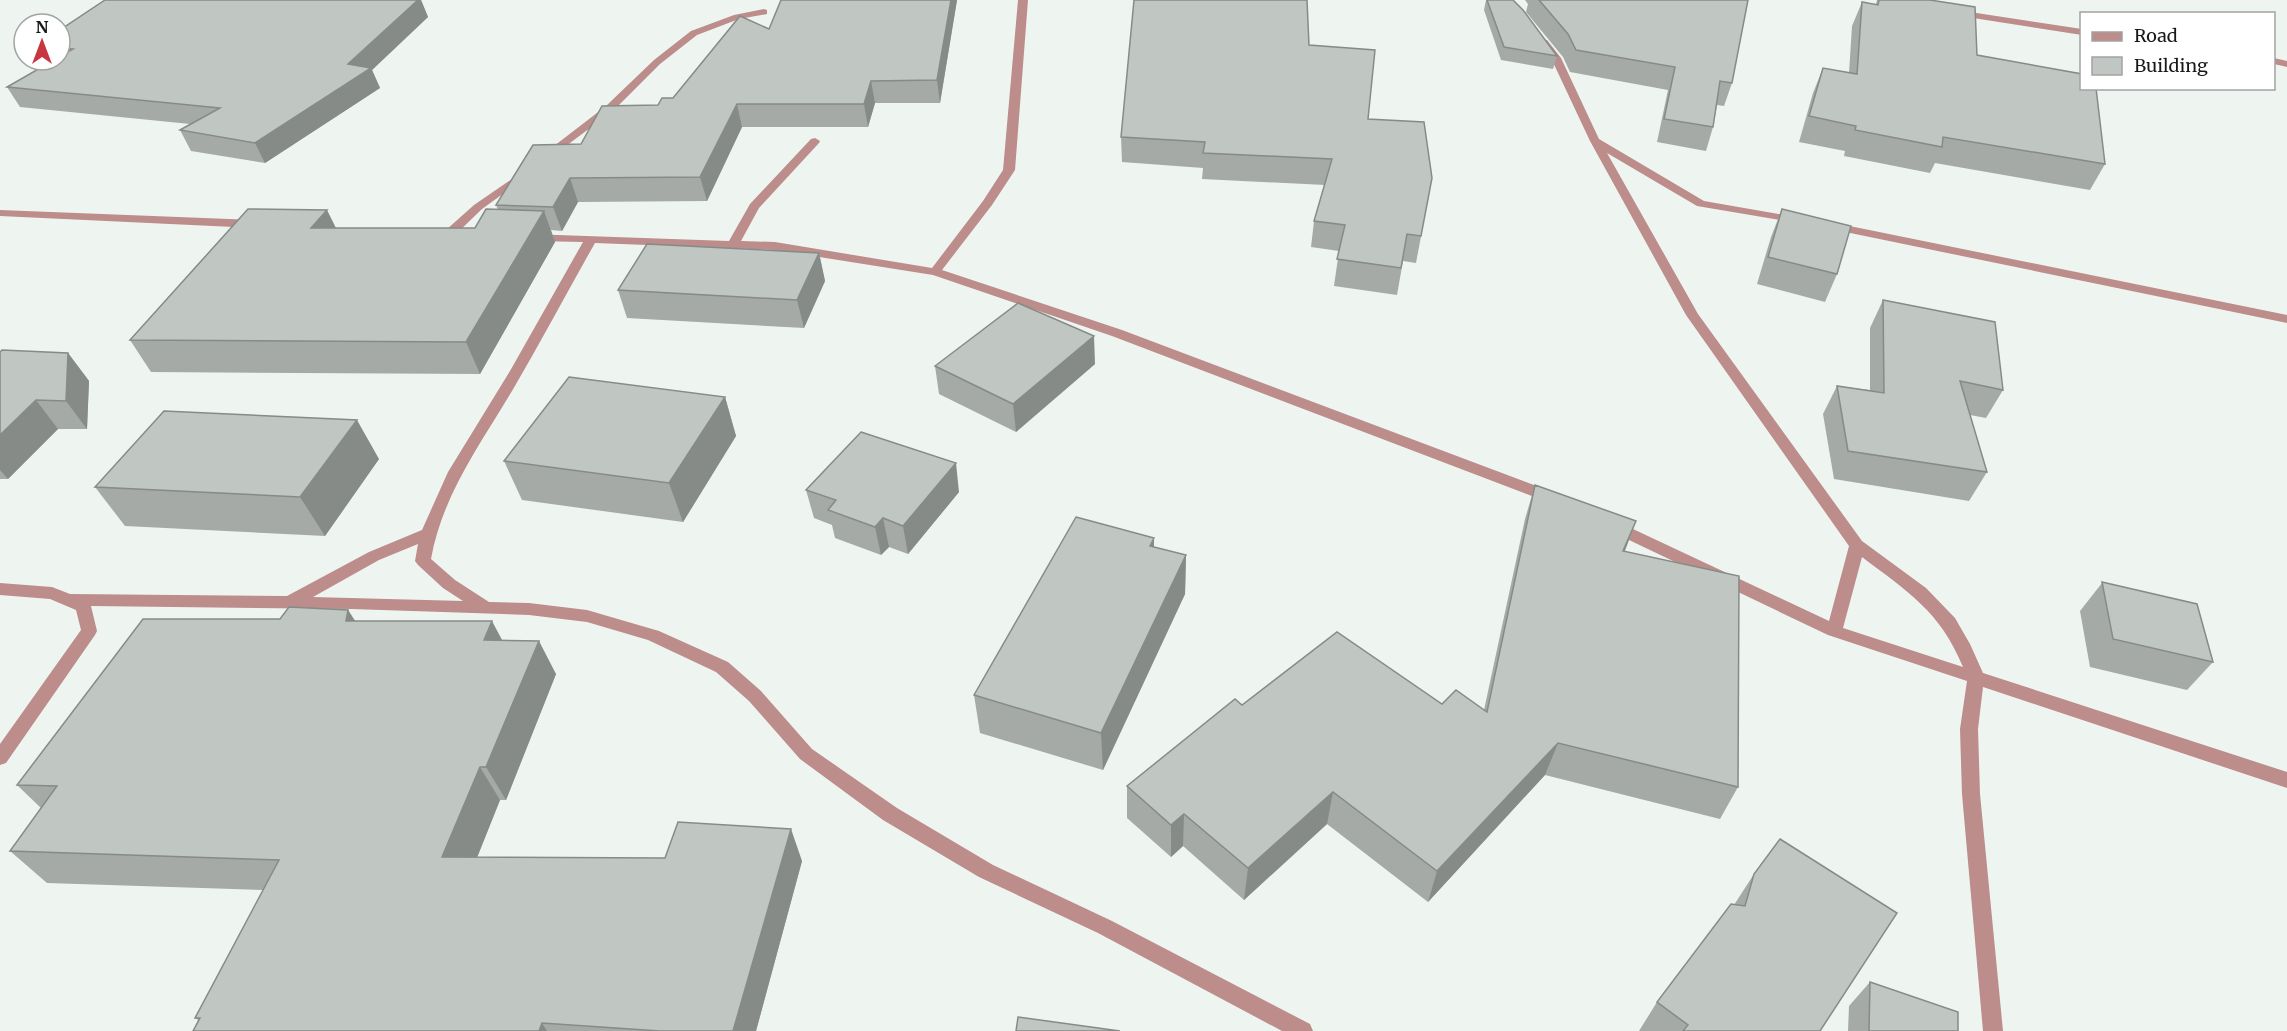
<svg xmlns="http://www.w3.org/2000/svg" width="2287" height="1031" font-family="Merriweather,serif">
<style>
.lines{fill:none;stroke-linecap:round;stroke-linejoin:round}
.minor{fill:#bc8d8a;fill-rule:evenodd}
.wall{fill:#a5aaa7}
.shaded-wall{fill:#868b88}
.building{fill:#c0c6c2;stroke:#868b88;stroke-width:1.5}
</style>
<rect width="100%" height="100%" fill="#eef5f1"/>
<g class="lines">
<!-- minor -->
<g class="minor">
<path d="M1018,0h10l-13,170 -23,35 -50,65 180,60 433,163 2,4 -2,4h-10l-433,-165 -179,-61 -158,-25 -180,-7c-28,49 -54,99 -83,148 -32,54 -70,105 -81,168l24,21 34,22 40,1 58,7 72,21 69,31 33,29 51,58 85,59 96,57 119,56 198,103 3,7h-31l-184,-98 -119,-56 -96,-57 -83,-61 -51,-58 -33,-29 -68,-32 -61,-18 -58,-7 -178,-6 -260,-3 6,25 -2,4 -89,128 -6,2v-21l81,-114 -5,-20 -26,-11 -50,-4v-12l52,4 18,7 217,2 82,-44 53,-22 26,-58 62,-101 73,-129 -50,-1 -4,-1v-6l200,7 21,-37 61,-65 4,-1 5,3 -1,2 -60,65 -18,33 34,1 157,26 51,-67 20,-31zM418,544l-3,17 3,4 25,23 20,13 -150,-4 66,-37z"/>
<polygon points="764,9 767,10 767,14 739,19 697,35 660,64 614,110 550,158 541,156 606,106 654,60 691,31 734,15"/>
<polygon points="1957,10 2082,29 2082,35 1954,15 1954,11"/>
<path d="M1541,40h6l14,18 38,81 105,62 98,17v4l-4,1 -101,-17 -90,-53 91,161 164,227 64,47 29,30 15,26 13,29 304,99v16l-304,-101 -5,42 2,65 23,237h-20l-21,-237 -2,-65 7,-48 -139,-46 -220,-105 -3,-4 3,-4h10l211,99 20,-75 -163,-231 -96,-174 -39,-83 -12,-16zM1862,557c46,35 78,54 101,110l-120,-39z"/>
<polygon points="2274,58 2287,61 2287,67 2274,64"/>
<polygon points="522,172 528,175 526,177 482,209 454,236 446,236 446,230 474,205"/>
<polygon points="0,210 255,220 261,224 255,228 0,216"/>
<polygon points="1830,222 2287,315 2287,323 1826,228 1826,224"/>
</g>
</g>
<!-- wall -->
<g class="wall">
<polygon points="105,0 421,0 428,17 372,70 380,88 265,163 191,151 180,130 190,124 20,107 7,87 46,65 43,60 60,60 60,30"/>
<polygon points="957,0 940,103 875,103 868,127 742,127 707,201 578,202 562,231 551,230 555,242 480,374 151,372 130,340 336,228 475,228 498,210 496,205 581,144 658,105 673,98 769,29"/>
<polygon points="1486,0 1513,0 1557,56 1553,69 1501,60 1484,10"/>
<polygon points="1525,0 1748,0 1732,83 1724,106 1717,105 1713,127 1706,151 1657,142 1668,90 1570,72 1563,57 1526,12 1528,4"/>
<polygon points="1877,0 1930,0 1977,55 2105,164 2090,190 1935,163 1930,173 1844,156 1845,151 1799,142 1813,93 1823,68 1849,73 1852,26 1862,2 1876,4"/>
<polygon points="1309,45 1368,119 1432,178 1416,263 1403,261 1397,295 1334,286 1339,251 1311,247 1314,221 1325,185 1202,179 1203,168 1122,162 1121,137"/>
<polygon points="1782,209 1837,274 1825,302 1757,284 1771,237"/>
<polygon points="819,253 825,281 804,328 627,318 618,290"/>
<polygon points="1883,300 2003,390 1986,418 1970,415 1987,472 1969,501 1834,479 1823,414 1837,386 1870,390 1870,328"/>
<polygon points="0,352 68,353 89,381 87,429 58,429 8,479 0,479"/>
<polygon points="1095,364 1016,432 939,394 935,366"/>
<polygon points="725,397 736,436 683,522 522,500 504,461"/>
<polygon points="379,459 325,536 125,526 95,487"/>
<polygon points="1535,485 1636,521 1625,551 1738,787 1720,819 1545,775 1428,902 1327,824 1244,900 1183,846 1171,857 1127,818 1127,786 1242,705 1442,704 1484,710 1525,519"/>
<polygon points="806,490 959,492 908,554 889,547 881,555 835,538 832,525 814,518"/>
<polygon points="1154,538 1154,547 1186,555 1185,594 1103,770 980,733 974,695"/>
<polygon points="2102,583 2213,662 2187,690 2090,667 2080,611"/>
<polygon points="348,610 355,621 502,640 556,674 506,800 500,800 477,857 802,861 756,1031 193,1031 198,1020 195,1018 263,890 47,883 10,851 41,808 17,785 280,619"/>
<polygon points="1754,874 1820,1031 1639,1031 1657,1002 1734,905"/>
<polygon points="1870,982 1958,1031 1848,1031 1849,1006"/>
</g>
<!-- shaded-wall -->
<g class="shaded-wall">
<polygon points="418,0 421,0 428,17 372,70 380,88 265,163 255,143 348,64"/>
<polygon points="951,0 957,0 940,103 937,80"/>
<polygon points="871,81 875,103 868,127 864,104"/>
<polygon points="737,104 742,127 707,201 700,177"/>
<polygon points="570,178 578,202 562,231 553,207"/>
<polygon points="327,210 342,240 311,228"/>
<polygon points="544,211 555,242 480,374 466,342"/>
<polygon points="819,253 825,281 804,328 797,300"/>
<polygon points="1094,336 1095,364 1016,432 1013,404"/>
<polygon points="68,353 89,381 87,429 66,401"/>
<polygon points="725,397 736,436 683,522 669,483"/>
<polygon points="36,400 58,429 8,479 0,470 0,435"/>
<polygon points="357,420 379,459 325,536 300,497"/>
<polygon points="956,463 959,492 908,554 903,526"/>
<polygon points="883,518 889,547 881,555 875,527"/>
<polygon points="1636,521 1623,555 1623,551"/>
<polygon points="1154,538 1154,577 1150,546"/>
<polygon points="1186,555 1185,594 1103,770 1101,733"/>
<polygon points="348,610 370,644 346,621"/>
<polygon points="492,621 510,655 484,640"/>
<polygon points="539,641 556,674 506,800 486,767"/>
<polygon points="1558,743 1545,775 1428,902 1437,871"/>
<polygon points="480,767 500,800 465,888 442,857"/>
<polygon points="1333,792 1327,824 1244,900 1248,868"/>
<polygon points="1184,814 1183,846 1171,857 1171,825"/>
<polygon points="791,829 802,861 756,1031 733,1031"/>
<polygon points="542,1023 547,1031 539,1031"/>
</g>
<!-- building -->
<g class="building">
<polygon points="105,0 418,0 348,64 371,68 255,143 180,130 220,108 7,87 54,60 60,60 60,56 73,49 60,48 60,30"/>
<polygon points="781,0 951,0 937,80 871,81 864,104 737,104 700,177 570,178 553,207 496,205 533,145 581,144 602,106 658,105 662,98 673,98 740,16 769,29"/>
<polygon points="1134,0 1307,0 1309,45 1375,50 1368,119 1424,122 1432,178 1421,236 1407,234 1401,268 1337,259 1345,225 1314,221 1332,159 1203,153 1205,142 1121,137"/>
<polygon points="1487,0 1513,0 1523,10 1557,56 1504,47"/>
<polygon points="1539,0 1748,0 1732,83 1720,81 1713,127 1664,119 1675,67 1576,50 1568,34"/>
<polygon points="1879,0 1930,0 1975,7 1977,55 2082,74 2082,88 2096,88 2105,164 1943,137 1942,147 1855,130 1856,126 1809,116 1823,68 1857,74 1862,2 1878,5"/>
<polygon points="248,209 327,210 311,228 475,228 486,209 544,211 466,342 130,340"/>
<polygon points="1782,209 1851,226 1837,274 1768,257"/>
<polygon points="647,244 819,253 797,300 618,290"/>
<polygon points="1883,300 1995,322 2003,390 1960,381 1987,472 1848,451 1837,386 1884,393"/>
<polygon points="1018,303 1094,336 1013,404 935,366"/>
<polygon points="2,350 68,353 66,401 36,400 0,435 0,352"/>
<polygon points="569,377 725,397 669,483 504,461"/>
<polygon points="164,411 357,420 300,497 95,487"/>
<polygon points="861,432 956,463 903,526 883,518 875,527 828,510 836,500 806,490"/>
<polygon points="1535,485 1636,521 1623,551 1739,576 1738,787 1558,743 1437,871 1333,792 1248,868 1184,814 1171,825 1127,786 1235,699 1242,705 1337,632 1442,704 1456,690 1487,712"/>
<polygon points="1076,517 1154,538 1150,546 1186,555 1101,733 974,695"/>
<polygon points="2102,582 2197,604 2213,662 2113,639"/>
<polygon points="289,607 348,610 346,621 492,621 484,640 539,641 486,767 480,767 442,857 665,858 678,822 791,829 733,1031 660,1031 542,1023 539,1031 193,1031 200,1018 195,1018 279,860 10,851 57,786 17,785 143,619 280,619"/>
<polygon points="1780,839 1897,913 1820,1031 1683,1031 1688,1025 1657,1002 1731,904 1745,906 1754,874"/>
<polygon points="1870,982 1958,1012 1958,1031 1869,1031"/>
<polygon points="1018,1017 1120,1031 1016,1031"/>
</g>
<!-- legend -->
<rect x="2080" y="12" width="195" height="78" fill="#ffffff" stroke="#a2a3a3" stroke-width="1.5"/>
<rect x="2092" y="32" width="30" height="9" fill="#bc8d8a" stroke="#a2a3a3" stroke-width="1.5"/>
<text x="2134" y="42" font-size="18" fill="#171918">Road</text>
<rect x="2092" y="57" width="30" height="18" fill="#c0c6c2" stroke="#a2a3a3" stroke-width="1.5"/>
<text x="2134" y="72" font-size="18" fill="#171918">Building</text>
<!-- north arrow -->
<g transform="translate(42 42)"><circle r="28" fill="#ffffff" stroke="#a2a3a3" stroke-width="1.5"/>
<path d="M0-4.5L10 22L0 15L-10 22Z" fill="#c7373f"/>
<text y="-9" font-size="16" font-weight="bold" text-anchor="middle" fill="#171918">N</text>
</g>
</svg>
